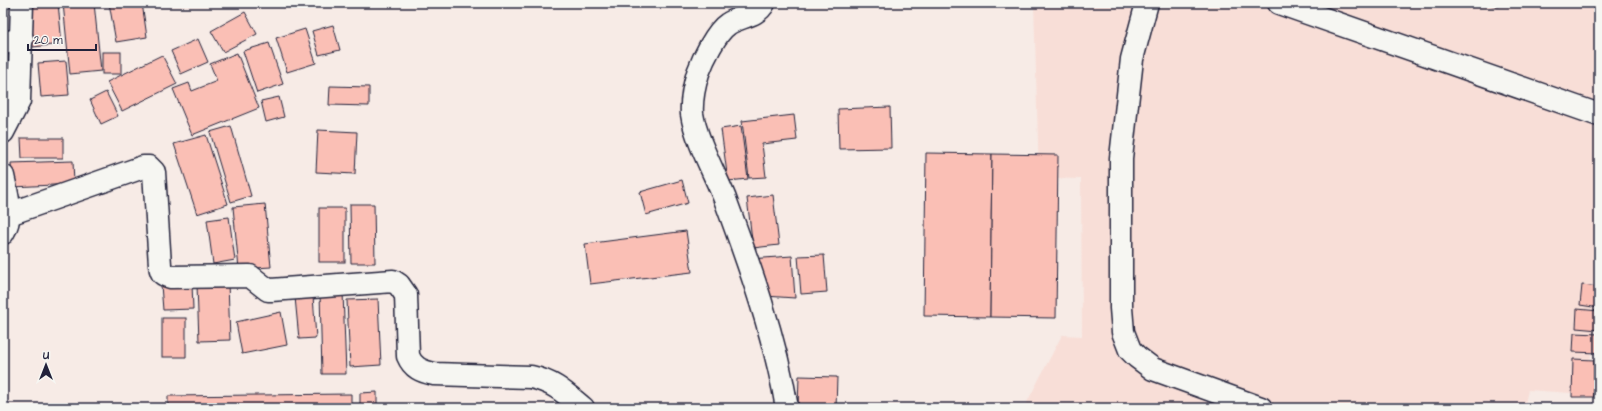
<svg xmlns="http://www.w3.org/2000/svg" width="1602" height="411" font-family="'Architects Daughter',sans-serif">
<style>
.built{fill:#f8ded7}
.building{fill:#fabfb5;stroke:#22223b}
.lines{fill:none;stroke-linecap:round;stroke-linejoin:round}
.minor-casing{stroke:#22223b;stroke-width:25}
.minor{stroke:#f6f6f2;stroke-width:22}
</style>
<rect width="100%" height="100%" fill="#f7ebe6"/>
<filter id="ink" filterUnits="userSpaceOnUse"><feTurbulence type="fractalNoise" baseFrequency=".025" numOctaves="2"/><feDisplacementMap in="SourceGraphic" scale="8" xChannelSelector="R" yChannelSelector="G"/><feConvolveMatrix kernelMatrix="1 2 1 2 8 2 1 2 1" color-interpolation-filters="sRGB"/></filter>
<g filter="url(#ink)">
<!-- built -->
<polygon class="built" points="1034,3 1599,3 1599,301 1585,394 1528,390 1524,408 1024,408 1062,335 1082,336 1081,179 1039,178"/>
<!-- building -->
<g class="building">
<polygon points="28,3 58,3 62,44 33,47"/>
<polygon points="63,3 94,3 101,71 70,74"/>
<polygon points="109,3 142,3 147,37 116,42"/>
<polygon points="1486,3 1499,3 1498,7"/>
<polygon points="245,12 257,34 223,52 211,31"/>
<polygon points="333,25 340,50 319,55 312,31"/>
<polygon points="305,29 316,63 287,72 276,38"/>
<polygon points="198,39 208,62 181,74 171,51"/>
<polygon points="269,43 283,84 257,93 243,51"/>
<rect x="102" y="52" width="19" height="22"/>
<polygon points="237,53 259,108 192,135 173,89 189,83 192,91 217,81 210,64"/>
<polygon points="162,55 177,84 122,111 107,82"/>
<polygon points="66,61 69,95 41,97 38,63"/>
<polygon points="330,86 369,87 369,106 329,105"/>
<polygon points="106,92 118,116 101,124 90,100"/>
<polygon points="279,97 284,117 266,122 261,101"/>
<polygon points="890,107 891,148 839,149 838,109"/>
<polygon points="794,115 797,140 762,144 766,177 749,178 742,121"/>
<polygon points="231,126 251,196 231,202 210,132"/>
<polygon points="741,126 748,179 728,181 721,129"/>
<polygon points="318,130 357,132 355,174 316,172"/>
<polygon points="206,135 228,204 197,214 174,144"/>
<polygon points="21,138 63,138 63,158 22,158"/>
<polygon points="926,153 992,154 990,317 924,316"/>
<polygon points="992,154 1058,155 1056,318 990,317"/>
<polygon points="73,161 74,184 12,187 11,163"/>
<polygon points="682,180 688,203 646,215 640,192"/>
<polygon points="773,195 779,245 753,248 747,198"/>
<polygon points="265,204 271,267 239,269 233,207"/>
<polygon points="350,204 374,204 375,263 351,263"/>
<rect x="319" y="208" width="26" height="54"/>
<polygon points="229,217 235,260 213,264 207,220"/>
<polygon points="686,231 692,272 590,284 585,244"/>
<polygon points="824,255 827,292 801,294 798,256"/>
<polygon points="792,256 795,298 765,296 750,259"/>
<polygon points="1598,267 1599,267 1599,285 1597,285"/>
<polygon points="228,283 230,340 199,341 197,285"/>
<polygon points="192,284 193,309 163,310 161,285"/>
<polygon points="1582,285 1599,287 1599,308 1580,305"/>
<polygon points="320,292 343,292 346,374 322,374"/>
<polygon points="313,296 316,338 299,339 295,297"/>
<polygon points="378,299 381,365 350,367 347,300"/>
<polygon points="1577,309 1599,311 1599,330 1576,328"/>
<polygon points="281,312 287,345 242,354 236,322"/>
<rect x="162" y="318" width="24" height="39"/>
<polygon points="1574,333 1599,334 1599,353 1573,352"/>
<rect x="1598" y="357" width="1" height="40"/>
<polygon points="1573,359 1594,360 1594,397 1572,397"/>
<polygon points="799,376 837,377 836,408 798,408"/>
<polygon points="377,392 377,408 360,408 360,393"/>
<polygon points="351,394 351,406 168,408 168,396"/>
</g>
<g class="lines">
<defs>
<g id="minor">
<path d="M764,3c-7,14 -25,13 -36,21 -12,8 -25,35 -30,49 -4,13 -7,27 -6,41 4,26 23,60 33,85 25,68 50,137 62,209"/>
<polyline points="1147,3 1132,59 1121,158 1121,308 1123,332 1130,350 1137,357 1153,369 1261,408"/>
<polyline points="1279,3 1599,115"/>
<polyline points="3,43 22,39"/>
<polyline points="3,132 19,101 22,3"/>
<path d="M3,176c4,19 11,39 0,57"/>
<path d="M9,214l134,-47h6l5,5 6,93c1,9 3,10 11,12l79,-1 18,14h3l122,-9 6,4 7,10 2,61c5,12 13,15 26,18l97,3c23,5 34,16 52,31"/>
</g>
</defs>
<!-- minor casing -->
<use href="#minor" class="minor-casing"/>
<!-- minor -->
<use href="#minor" class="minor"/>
</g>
</g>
<!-- margin -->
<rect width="1602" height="411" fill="none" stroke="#f6f6f2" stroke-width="16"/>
<rect x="8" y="8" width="1586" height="395" fill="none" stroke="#22223b" stroke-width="1.5" filter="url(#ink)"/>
<!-- north arrow -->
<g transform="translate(46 365)" stroke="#f6f6f2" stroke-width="3" paint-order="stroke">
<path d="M0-3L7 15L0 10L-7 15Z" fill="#22223b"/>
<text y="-6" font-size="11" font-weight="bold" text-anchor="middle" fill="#22223b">U</text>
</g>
<!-- scale -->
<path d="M28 44v6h68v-6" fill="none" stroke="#22223b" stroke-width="2"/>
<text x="34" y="44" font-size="12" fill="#22223b" stroke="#f6f6f2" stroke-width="3" paint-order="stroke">20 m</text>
</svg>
